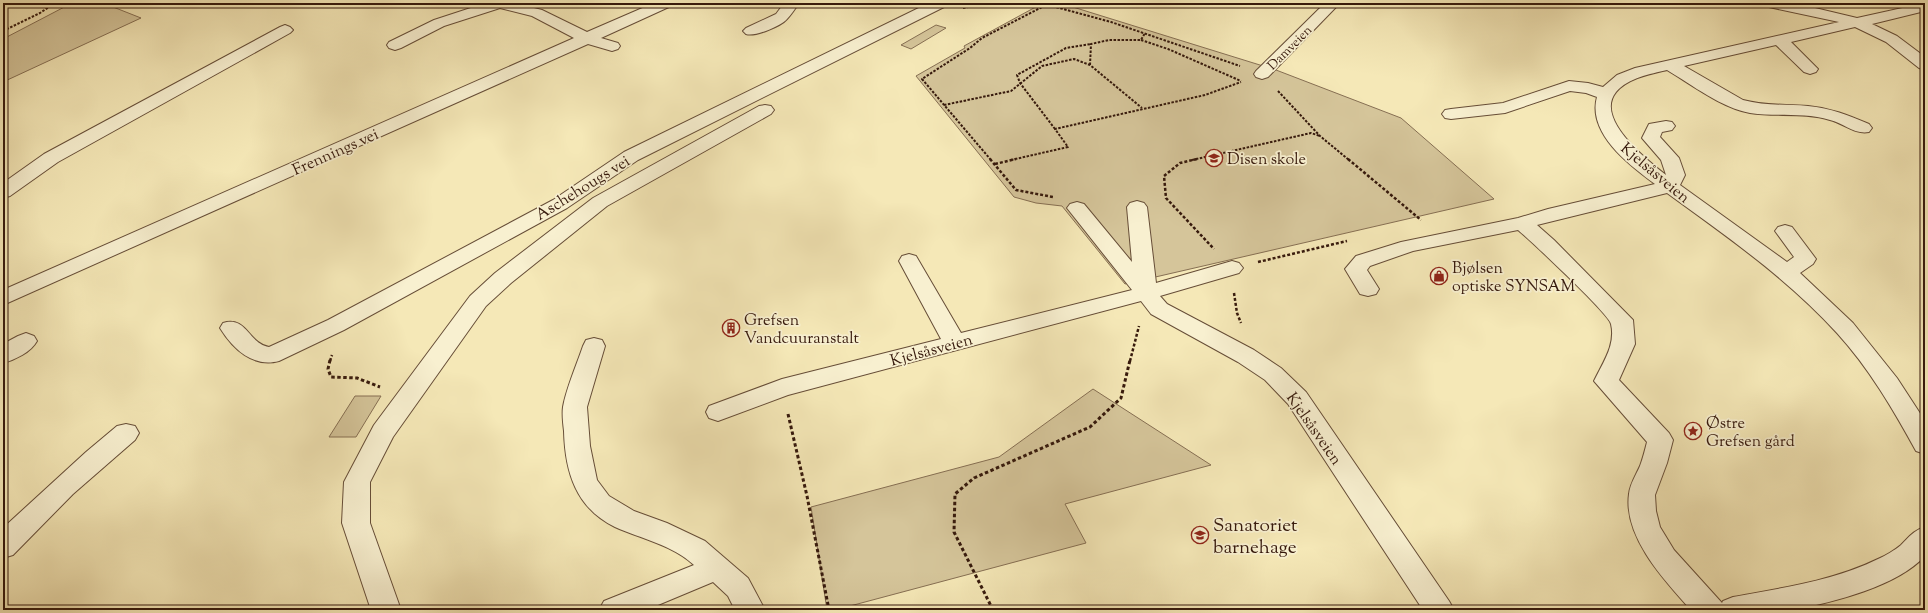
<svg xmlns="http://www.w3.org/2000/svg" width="1928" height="613" font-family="'Sorts Mill Goudy',serif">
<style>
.green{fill:#d5c59a;stroke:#866f53}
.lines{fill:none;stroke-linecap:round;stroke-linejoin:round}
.minor-casing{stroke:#664d37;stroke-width:2}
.path-far2{stroke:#36190c;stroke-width:2;stroke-dasharray:2.5 1.5;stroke-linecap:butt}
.path-far1{stroke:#36190c;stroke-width:2.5;stroke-dasharray:3 2;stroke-linecap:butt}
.path{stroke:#36190c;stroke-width:3;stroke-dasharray:3.5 2.5;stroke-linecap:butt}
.minor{fill:#f8f0d0;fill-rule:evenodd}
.labels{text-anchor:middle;stroke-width:3.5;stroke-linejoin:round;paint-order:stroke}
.far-street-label{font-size:13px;fill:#36190c;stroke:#f8f0d0}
.street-label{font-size:16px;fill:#36190c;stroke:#f8f0d0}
.poi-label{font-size:16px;fill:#36190c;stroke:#f8f0d0;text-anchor:start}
.near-poi-label{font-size:19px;fill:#36190c;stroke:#f8f0d0;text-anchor:start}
</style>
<rect width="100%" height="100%" fill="#f5e8b7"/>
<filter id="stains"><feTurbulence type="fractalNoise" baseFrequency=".005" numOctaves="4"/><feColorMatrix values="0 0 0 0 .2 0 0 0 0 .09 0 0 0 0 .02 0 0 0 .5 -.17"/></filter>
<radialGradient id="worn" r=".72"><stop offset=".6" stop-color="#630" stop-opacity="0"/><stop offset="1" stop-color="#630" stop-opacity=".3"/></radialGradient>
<!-- green -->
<g class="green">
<polygon points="72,3 103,3 141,18 3,82 3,39"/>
<polygon points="1043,3 1060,3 1276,70 1401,118 1494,199 1125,284 1062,206 1036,203 1014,197 916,76 965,48 964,46"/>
<polygon points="936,25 946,28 911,49 901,45"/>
<polygon points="1093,389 1211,465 1065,504 1086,543 835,610 827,610 811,507 999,457"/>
<polygon points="355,396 381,396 356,437 329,437"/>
</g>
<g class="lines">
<defs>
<g id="minor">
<polygon points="486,3 514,3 542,10 587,32 654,3 673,3 671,6 601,38 618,43 620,46 618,49 612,51 588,44 3,305 3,290 574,38 532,16 500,8 444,26 401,48 395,50 389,48 387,45 389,42 434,20"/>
<path d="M781,3h14l2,3c-3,4 -6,9 -10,13 -6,7 -32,18 -41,15l-3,-3 3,-3 30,-14 6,-8z"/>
<path d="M929,3h19l-2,3 -308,154 -71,48 -223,122 -65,31c-26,7 -46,-12 -59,-33l3,-5c24,-7 25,20 46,24l59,-27 225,-120 71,-48z"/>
<polygon points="1325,3 1340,3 1268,77 1262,79 1256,77 1254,74 1256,71"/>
<path d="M1762,3h32l63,15 68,-15v8l-53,13 25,12 28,21v13l-6,-2 -33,-26 -31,-15 -64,15 27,27 -2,3 -6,2 -6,-2 -28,-27 -92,21 59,34c21,6 43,4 65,6 23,2 40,9 61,18l3,4 -3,4c-14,3 -26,-9 -39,-12 -26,-8 -54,-3 -80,-7 -28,-5 -58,-28 -83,-43 -17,4 -39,8 -51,22 -22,27 32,69 50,83l-5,-15 -19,-22 7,-14 17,-3 6,1 3,4 -3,4 -10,2 -2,5 19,21 6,17 -5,10 107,77 7,-5 -19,-26 3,-4 7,-2 7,2 24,32 -3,5 -13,9 53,50 44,55 28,43v33l-9,-3c-23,-42 -47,-83 -79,-118 -50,-55 -111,-97 -170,-140l-130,32 17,15 79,80 2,24 -16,36 50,53 4,7 -6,23 -12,32 1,16 4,16 14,23 48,53 1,-2 10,-4c49,-9 100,-16 145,-38 7,-3 17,-9 23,-14 8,-8 13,-15 24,-18v29c-29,31 -90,45 -130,54h-104c-26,-29 -68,-73 -62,-116 1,-10 7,-19 11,-28 3,-8 5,-16 7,-24l-53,-61c9,-19 22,-36 17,-57 -2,-10 -80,-83 -93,-94l-105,21 -43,15 -3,4 12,19 -3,5 -8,2 -8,-2 -15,-25 11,-13 45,-14 117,-24 30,-9 107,-25c-26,-19 -68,-51 -58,-87l-11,-4 -16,-2 -65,22 -54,6 -6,-1 -3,-4 3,-4 6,-1 52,-6 66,-22 19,2 15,4 14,-12 18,-7 204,-46 -70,-15 -5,-1z"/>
<polygon points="285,25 290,27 293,30 290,33 58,162 10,196 3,198 3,183 44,154 280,27"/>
<polygon points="765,105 771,106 774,110 771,114 607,206 511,283 486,306 393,437 370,482 370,523 401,610 371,610 342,523 344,482 374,425 470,296 495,273 593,198 759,106"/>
<polygon points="1137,201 1144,203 1147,207 1156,283 1232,261 1239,263 1243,268 1239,273 1160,296 1167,304 1254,350 1281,368 1306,392 1449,601 1454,610 1423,610 1288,404 1265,380 1238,362 1151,314 1141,301 788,395 718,421 709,418 706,412 709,406 782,379 941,339 899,261 902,256 909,254 916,256 961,333 1132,290 1067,208 1070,204 1077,202 1084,204 1132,262 1127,207 1130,203"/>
<path d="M26,333l8,3 3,5c-6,11 -22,19 -34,22v-19l15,-8z"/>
<path d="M594,338l8,2 3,6 -18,61 3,39 7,34 12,16 25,15 33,12 38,18 43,37 17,32h-30l-7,-14 -15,-14 -67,28h-47l5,-9 90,-36c-22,-20 -52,-26 -79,-38 -39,-19 -50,-55 -51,-96 -1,-8 -2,-17 -1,-24 3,-18 14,-43 20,-61l3,-6z"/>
<polygon points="126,424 135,426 139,433 135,440 73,494 13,555 3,558 3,528 86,452 117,426"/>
</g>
</defs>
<!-- minor casing -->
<use href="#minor" class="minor-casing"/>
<!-- path-far2 -->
<g class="path-far2">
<polyline points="1041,3 1111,22 1240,66"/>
<polyline points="963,8 986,3"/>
<polyline points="3,31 40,13 55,3"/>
<polyline points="1141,40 1168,49 1241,81"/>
<polyline points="1090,65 1091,44 1109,40 1141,40 1145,33"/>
<polyline points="1278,91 1320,136 1349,160"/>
<polyline points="944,105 1011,91 1042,66 1074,59 1090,65 1142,108"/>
<polyline points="1055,129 1020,83 1017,75 1066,48 1091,44"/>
<polyline points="991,160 922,79 970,48 982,38 1046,5"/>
<polyline points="1011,160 1068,147 1055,129 1205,95 1241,82"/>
<polyline points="1192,160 1311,133 1320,136"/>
</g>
<!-- path-far1 -->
<g class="path-far1">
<polyline points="990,159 1016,190 1053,197"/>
<polyline points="1197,159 1180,163 1164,176 1166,198 1214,249"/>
<polyline points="1348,159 1421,220"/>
<polyline points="995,164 1016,159"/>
<polyline points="1258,262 1347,241"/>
<polyline points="1234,293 1237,313 1241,323"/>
<polyline points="330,361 332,355"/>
<polyline points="1130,361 1139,326"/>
</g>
<!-- path -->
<g class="path">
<polyline points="330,360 328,369 331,377 357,378 380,387"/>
<polyline points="788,414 807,496 829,610"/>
<polyline points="993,610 954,532 955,494 974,478 1090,427 1121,398 1130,360"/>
</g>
<!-- minor -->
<use href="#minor" class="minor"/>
</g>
<!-- icons -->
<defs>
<symbol id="school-ring" viewBox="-11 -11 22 22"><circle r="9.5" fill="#f8f0d0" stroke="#8f2418" stroke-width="1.5"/><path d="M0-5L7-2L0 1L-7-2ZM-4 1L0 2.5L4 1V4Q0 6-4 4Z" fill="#8f2418"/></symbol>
<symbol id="shop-ring" viewBox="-11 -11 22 22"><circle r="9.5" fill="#f8f0d0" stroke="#8f2418" stroke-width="1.5"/><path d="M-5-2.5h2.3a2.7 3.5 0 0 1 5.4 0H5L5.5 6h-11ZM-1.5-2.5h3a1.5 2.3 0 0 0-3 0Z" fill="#8f2418"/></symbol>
<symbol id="building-ring" viewBox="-11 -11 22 22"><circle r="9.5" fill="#f8f0d0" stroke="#8f2418" stroke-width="1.5"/><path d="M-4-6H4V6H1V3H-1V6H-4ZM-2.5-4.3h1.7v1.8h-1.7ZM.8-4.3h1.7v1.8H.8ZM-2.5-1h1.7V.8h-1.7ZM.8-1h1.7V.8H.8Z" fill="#8f2418"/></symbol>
<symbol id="sight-ring" viewBox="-11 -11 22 22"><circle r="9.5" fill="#f8f0d0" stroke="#8f2418" stroke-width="1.5"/><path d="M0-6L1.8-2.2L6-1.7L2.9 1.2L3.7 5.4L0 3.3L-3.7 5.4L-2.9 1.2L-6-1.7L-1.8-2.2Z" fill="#8f2418"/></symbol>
</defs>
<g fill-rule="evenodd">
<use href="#school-ring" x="1204" y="148" width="20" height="20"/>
<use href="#shop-ring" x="1429" y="266" width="20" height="20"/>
<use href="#building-ring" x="721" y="318" width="20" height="20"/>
<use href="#sight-ring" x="1683" y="421" width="20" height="20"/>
<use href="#school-ring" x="1190" y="525" width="20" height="20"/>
</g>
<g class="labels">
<!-- far-street labels -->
<g class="far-street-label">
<text transform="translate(1289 47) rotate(-45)" y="5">Damveien</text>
</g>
<!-- street labels -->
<g class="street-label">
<text transform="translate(335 151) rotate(-24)" y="6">Frennings vei</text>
<text transform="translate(1656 172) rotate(40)" y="6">Kjelsåsveien</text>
<text transform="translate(582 187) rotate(-32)" y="6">Aschehougs vei</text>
<text transform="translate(931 349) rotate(-15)" y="6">Kjelsåsveien</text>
<text transform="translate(1315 428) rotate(55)" y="6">Kjelsåsveien</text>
</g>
<!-- poi labels -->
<g class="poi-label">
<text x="1227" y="164">Disen skole</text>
<text x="1452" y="273">Bjølsen<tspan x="1452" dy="18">optiske SYNSAM</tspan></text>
<text x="744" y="325">Grefsen<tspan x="744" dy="18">Vandcuuranstalt</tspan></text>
<text x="1706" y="428">Østre<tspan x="1706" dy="18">Grefsen gård</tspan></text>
</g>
<!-- near-poi labels -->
<g class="near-poi-label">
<text x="1213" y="531">Sanatoriet<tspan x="1213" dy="22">barnehage</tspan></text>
</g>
</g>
<!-- margin -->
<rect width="1928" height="613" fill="none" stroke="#f5e8b7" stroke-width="16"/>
<rect x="4" y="4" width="1920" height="605" fill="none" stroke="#36190c" stroke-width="2"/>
<rect x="8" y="8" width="1912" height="597" fill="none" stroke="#36190c"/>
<rect width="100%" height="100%" filter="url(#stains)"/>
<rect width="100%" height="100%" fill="url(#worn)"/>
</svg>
